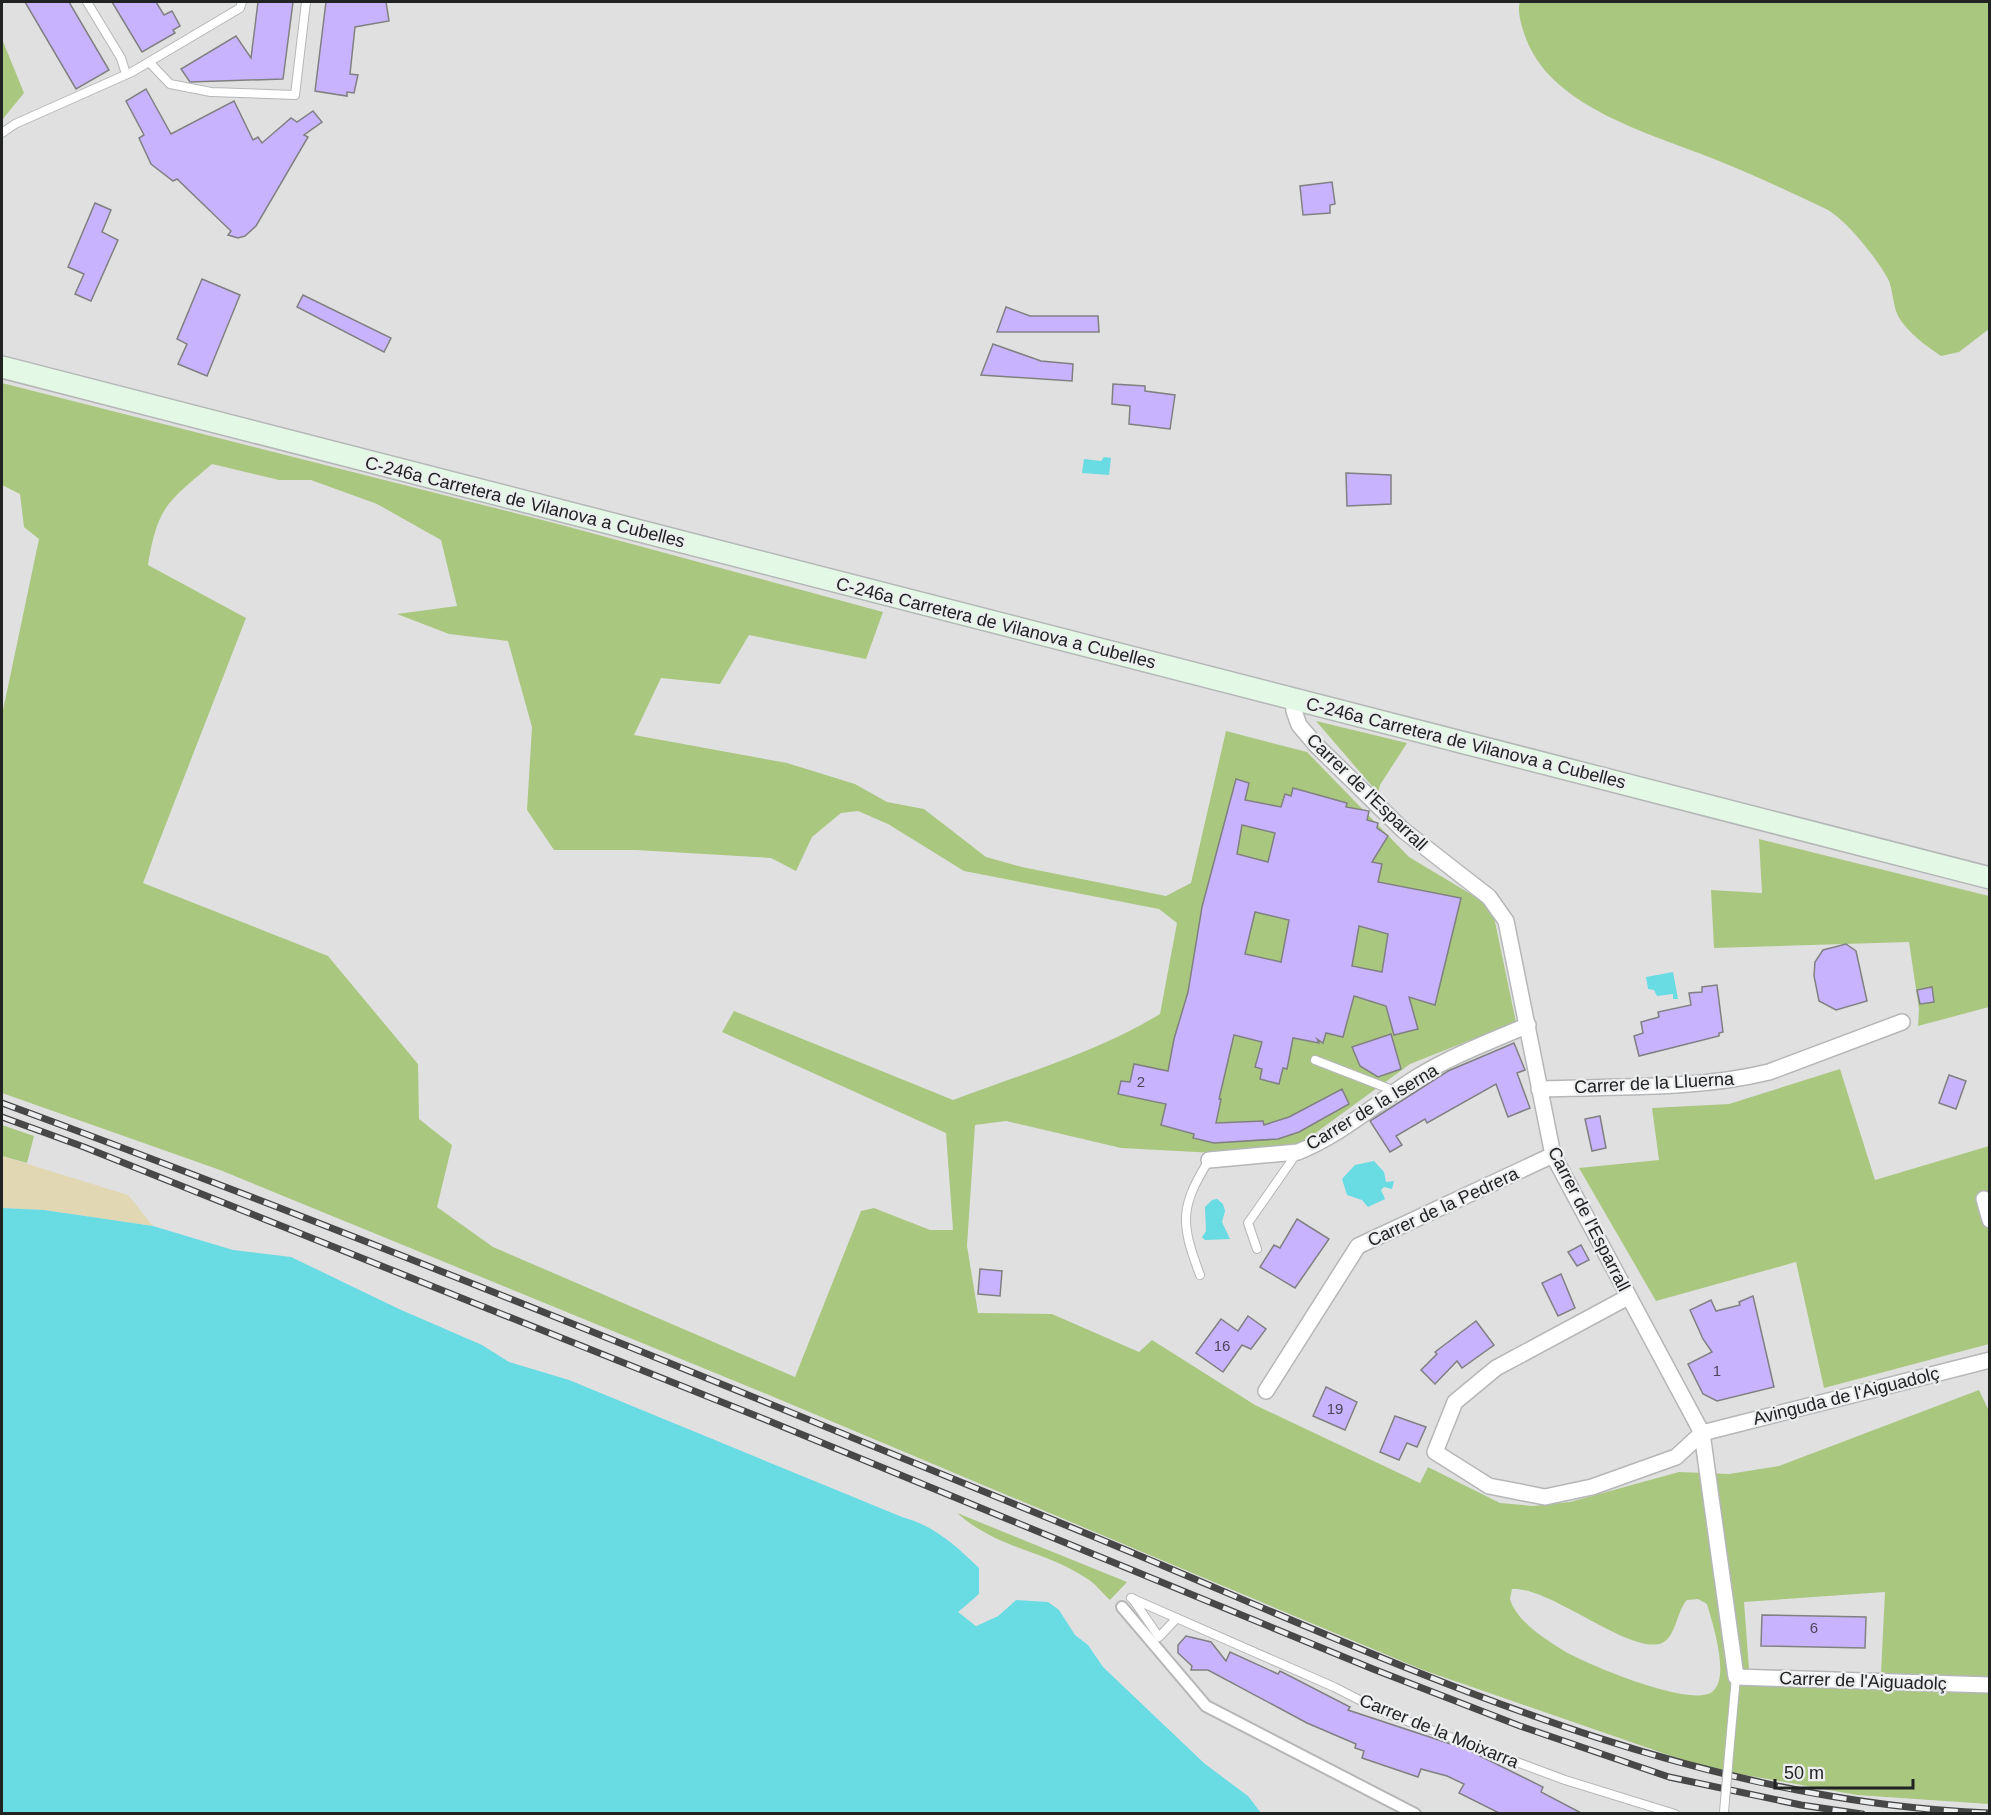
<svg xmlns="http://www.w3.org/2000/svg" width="1991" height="1815" font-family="Helvetica,sans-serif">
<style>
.green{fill:#aac780;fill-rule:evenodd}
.sand{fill:#e1d7b2}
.water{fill:#68dbe3}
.pier{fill:#e0e0e1}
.building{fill:#c8b4fe;stroke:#808081;stroke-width:1.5;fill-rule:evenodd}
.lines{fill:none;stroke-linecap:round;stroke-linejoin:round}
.service-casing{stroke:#b5b6b7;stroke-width:10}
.pedestrian-casing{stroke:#b5b6b7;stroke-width:14}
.minor-casing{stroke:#b5b6b7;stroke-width:18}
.secondary-casing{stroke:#b5b6b7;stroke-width:24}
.service{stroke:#fff;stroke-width:8}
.pedestrian{stroke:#fff;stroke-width:10}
.minor{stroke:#fff;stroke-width:15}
.secondary{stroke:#e4f8e6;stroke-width:21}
.rail-casing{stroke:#474748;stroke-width:7}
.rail{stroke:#edeeef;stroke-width:4.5;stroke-dasharray:14;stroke-linecap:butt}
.service-bridge-casing{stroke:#b5b6b7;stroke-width:10;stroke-linecap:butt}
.service-bridge{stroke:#fff;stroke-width:8}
.labels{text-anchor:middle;stroke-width:4.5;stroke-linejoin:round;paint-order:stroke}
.number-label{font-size:15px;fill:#4b4659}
.street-label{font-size:18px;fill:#212222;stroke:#edeeef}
</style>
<rect width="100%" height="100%" fill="#e0e0e1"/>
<!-- green -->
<g class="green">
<path d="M1520,2h469v327l-30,23 -18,4c-15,-10 -34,-24 -43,-40 -5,-11 -5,-24 -9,-35 -9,-19 -44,-63 -63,-72 -36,-17 -74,-35 -112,-50 -64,-26 -167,-52 -190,-126 -3,-9 -7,-23 -4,-31z"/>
<polygon points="2,39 24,93 2,120"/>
<path d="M2,383l556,141 325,88 -17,47 -117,-24 -29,49 -59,-6 -27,57 153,28 68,21 32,18 37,7 62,48 36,10 144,29 25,-13 35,-152 81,21 102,105 75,45 10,15 22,105 -106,42 -111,81 -84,8 -94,-5 -115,-27 -31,4 -8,121 11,67 74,1 87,38 13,-12 103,65 165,78 8,-16 72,36 33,3 37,-4 109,-30 50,2 50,-8 200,-76 11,23 -1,391 -132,-9 -151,-27 -283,-98 -654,-275 -549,-225 -218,-77v-378l37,-176 -15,-12 -4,-33 -18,-9zM212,464l67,16h32l66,24 64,36 16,66 -60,8 52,20 59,7 24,86 -5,83 27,40h82l135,8 25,13 16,-34 29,-24 17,-2 30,13 76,47 195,38 18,14 -17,91c-62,38 -138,60 -207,86l-219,-89 -12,21 224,101 7,97h-23l-56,-22 -13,3 -66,166 -302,-130 -56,-40 15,-62 -33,-26 -1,-55 -90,-108 -185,-73 103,-265 -98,-53c10,-60 20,-63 64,-101zM1512,1589c38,-3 119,67 150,54 14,-6 15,-33 25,-43l11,-1 9,5c5,18 24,74 5,88 -22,16 -129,-29 -151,-43 -18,-11 -45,-29 -51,-50zM1885,1592l-4,81 -132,-4 -5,-67z"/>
<polygon points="1316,721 1407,743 1380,785 1378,793"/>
<polygon points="1759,839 1989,896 1989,1007 1918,1026 1919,1009 1909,942 1714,948 1711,890 1762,893"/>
<polygon points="1840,1069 1875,1180 1989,1146 1989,1344 1824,1388 1796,1262 1656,1301 1579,1168 1659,1160 1652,1108 1729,1104"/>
<polygon points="2,1125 34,1136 27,1163 2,1156"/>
<path d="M957,1513l170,69 -17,18c-8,-7 -15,-17 -24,-22 -42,-28 -87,-28 -129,-65z"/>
</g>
<!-- sand -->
<polygon class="sand" points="2,1156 128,1195 153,1226 44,1210 2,1208"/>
<!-- water -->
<g class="water">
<polygon points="1104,457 1111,458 1109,475 1082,473 1084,459 1101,461"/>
<polygon points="1673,972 1678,999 1673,999 1673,994 1657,996 1654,990 1648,989 1646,977"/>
<polygon points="1374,1161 1384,1172 1386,1182 1394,1181 1392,1189 1384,1187 1381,1190 1385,1199 1368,1207 1362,1200 1347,1195 1342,1179 1355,1165"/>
<polygon points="1212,1200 1217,1199 1223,1204 1225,1211 1222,1222 1230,1239 1205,1240 1202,1237 1206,1231 1205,1207"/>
<path d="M2,1208l42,2 109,16 80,24 58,7 108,52 83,36 27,17 60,18 333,137c33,9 53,28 77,51v26l-20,18 17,14 22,-10 18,-16 32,2 11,8 16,25 13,10 15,22 102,97 43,32 13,17 -1259,1z"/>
</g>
<!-- pier -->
<polygon class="pier" points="982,1592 982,1596 963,1612 977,1623 997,1613 1015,1597 1016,1600 998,1616 976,1626 958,1612"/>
<!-- building -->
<g class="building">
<polygon points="25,2 69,2 109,70 76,89"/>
<polygon points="112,2 156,2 164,15 172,11 180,26 173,30 175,33 142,52"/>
<polygon points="258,2 293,2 283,79 190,82 181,69 236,36 251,58"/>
<polygon points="326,2 386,2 389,21 355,27 350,74 358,75 354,93 347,92 347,96 315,91"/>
<polygon points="146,89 171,134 234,101 253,140 258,137 262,143 291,118 297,122 313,111 322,122 304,135 308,137 256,226 245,236 238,238 228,235 231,231 177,179 173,181 151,164 139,138 144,135 126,101"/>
<polygon points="1332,182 1335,204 1330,205 1330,213 1303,215 1300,186"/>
<polygon points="95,203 111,210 102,232 118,240 91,301 75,294 84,274 68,267"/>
<polygon points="202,279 240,295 207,376 178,364 187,344 177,339"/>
<polygon points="303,295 391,338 384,352 297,307"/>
<polygon points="1006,307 1030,316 1098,316 1099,332 997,332"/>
<polygon points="993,344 1041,361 1073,364 1072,381 981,375"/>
<polygon points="1113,384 1145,386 1145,391 1175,395 1170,429 1129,424 1130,406 1112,404"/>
<polygon points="1346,473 1391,475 1391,504 1347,506"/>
<path d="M1236,779l13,4 -4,17 36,7 4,-13 6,2 2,-8 54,15 -1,4 23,4 -2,9 11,3 -1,5 11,8 -16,26 10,2 -4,18 83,16 -26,107 -26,-8 9,32 -24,6 -8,-29 -32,-10 -11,41 -17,-4 -3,10 -6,-4 2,4 -26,-5 -6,31 -4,-1 -4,16 -19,-5 2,-10 -7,-2 7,-25 -28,-7 -15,64h2l-5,24 47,-2 1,4 25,-8 53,-28 7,15 -50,28 -21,7 -64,4 -21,-5 1,-4 -33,-9 5,-21 -48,-10 3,-13 9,1 4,-18 34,7 6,-32 14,-47 14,-85zM1242,825l33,8 -7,29 -31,-8zM1255,912l34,8 -8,42 -36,-8zM1359,926l29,8 -6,38 -30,-6z"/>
<polygon points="1846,944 1856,951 1867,1001 1836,1010 1819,1001 1814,976 1815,962 1823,950"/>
<polygon points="1717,985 1723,1032 1719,1033 1719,1036 1639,1056 1634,1036 1643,1033 1641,1022 1659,1017 1658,1012 1691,1005 1689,993 1702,992 1702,987"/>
<polygon points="1932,987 1934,1002 1920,1004 1917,990"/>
<polygon points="1391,1034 1401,1069 1378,1077 1360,1066 1352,1047"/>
<polygon points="1514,1043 1525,1070 1517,1073 1530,1108 1508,1117 1496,1084 1427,1123 1425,1119 1396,1136 1402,1145 1390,1152 1370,1121 1448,1071"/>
<polygon points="1949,1075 1966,1081 1956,1109 1939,1103"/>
<polygon points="1600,1116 1606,1148 1592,1151 1585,1119"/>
<polygon points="1297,1219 1329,1239 1295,1288 1260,1267 1274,1245 1280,1248"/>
<polygon points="1581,1245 1589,1260 1577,1266 1568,1252"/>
<polygon points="980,1269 1002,1271 1000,1296 978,1294"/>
<polygon points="1561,1274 1575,1308 1558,1316 1542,1283"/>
<polygon points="1753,1296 1774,1387 1717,1401 1703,1394 1688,1364 1712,1352 1703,1339 1690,1310 1711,1300 1716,1311 1740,1305 1739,1302"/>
<polygon points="1248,1316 1266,1329 1251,1349 1242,1345 1223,1372 1196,1353 1221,1319 1238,1331"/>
<polygon points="1476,1321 1494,1345 1462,1368 1457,1361 1435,1384 1421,1370 1437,1354 1435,1352"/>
<polygon points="1326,1387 1357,1402 1345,1430 1313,1416"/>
<polygon points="1395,1416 1426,1427 1417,1447 1407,1443 1399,1460 1380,1452"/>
<polygon points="1762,1615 1866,1617 1865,1648 1761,1646"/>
<polygon points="1186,1636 1211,1642 1226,1661 1230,1652 1278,1674 1280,1671 1350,1707 1348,1710 1466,1749 1543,1787 1541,1792 1583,1814 1501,1814 1459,1793 1464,1784 1447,1776 1421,1769 1418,1777 1362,1758 1364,1751 1355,1748 1356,1744 1307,1723 1208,1670 1191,1670 1192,1666 1178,1653 1178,1645"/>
</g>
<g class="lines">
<defs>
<g id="service">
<polyline points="87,2 121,58 126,74"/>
<polyline points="149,62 170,84 211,92 295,95 306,2"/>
<polyline points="2,133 15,124 132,72 240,8 242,2"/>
<polyline points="1315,1060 1395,1091"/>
<polyline points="1257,1249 1248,1223 1297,1153"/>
<path d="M1200,1275c-20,-53 -20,-68 9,-115"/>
<polyline points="1131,1598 1334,1687 1383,1712 1565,1780 1675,1814"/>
<polyline points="1132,1598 1159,1637 1177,1618"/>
<polyline points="1730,1743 1736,1677"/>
</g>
<polyline id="pedestrian" points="1122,1607 1206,1706 1415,1814"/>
<g id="minor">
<polyline points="1294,699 1294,711 1299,725 1316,745 1403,830 1489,897 1506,921 1553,1155 1702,1433 1736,1677 1990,1685"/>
<path d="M1539,1089c76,-3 156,1 230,-17l133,-50"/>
<path d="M1209,1160l89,-8c45,-18 80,-51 121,-76 34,-21 73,-35 109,-51"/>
<polyline points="1984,1199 1990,1220"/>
<polyline points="1628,1297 1496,1368 1455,1402 1435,1452 1489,1486 1545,1497 1592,1487 1676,1457 1702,1433 1990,1360"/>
<polyline points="1266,1391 1358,1246 1553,1155"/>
</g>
<polyline id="secondary" points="2,367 1990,878"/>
</defs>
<!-- service casing -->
<use href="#service" class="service-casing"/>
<!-- pedestrian casing -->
<use href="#pedestrian" class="pedestrian-casing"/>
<!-- minor casing -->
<use href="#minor" class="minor-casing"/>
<!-- secondary casing -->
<use href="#secondary" class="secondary-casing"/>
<!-- service -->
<use href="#service" class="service"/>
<!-- pedestrian -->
<use href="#pedestrian" class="pedestrian"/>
<!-- minor -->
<use href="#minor" class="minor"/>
<!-- secondary -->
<use href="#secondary" class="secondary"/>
<defs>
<g id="rail">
<path d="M2,1103c362,133 720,281 1078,428 293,120 587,270 910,282"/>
<polyline points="2,1117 84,1147 764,1419 1373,1669 1520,1726 1669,1777 1801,1805 1862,1814"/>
</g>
</defs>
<!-- rail casing -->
<use href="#rail" class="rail-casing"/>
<!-- rail -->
<use href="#rail" class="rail"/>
<defs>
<polyline id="service-bridge" points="1724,1812 1730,1743"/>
</defs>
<!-- service-bridge casing -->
<use href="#service-bridge" class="service-bridge-casing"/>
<!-- service-bridge -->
<use href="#service-bridge" class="service-bridge"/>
</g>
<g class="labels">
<!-- number labels -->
<g class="number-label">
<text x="1141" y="1087">2</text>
<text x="1222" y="1351">16</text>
<text x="1717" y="1376">1</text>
<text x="1335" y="1414">19</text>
<text x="1814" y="1633">6</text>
</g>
<!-- street labels -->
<g class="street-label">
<text transform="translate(525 502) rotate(14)" y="6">C-246a Carretera de Vilanova a Cubelles</text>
<text transform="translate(996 623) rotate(14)" y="6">C-246a Carretera de Vilanova a Cubelles</text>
<text transform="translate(1466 743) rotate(14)" y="6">C-246a Carretera de Vilanova a Cubelles</text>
<text transform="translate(1367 792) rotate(44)" y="6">Carrer de l'Esparrall</text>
<text transform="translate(1654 1083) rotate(-3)" y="6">Carrer de la Lluerna</text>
<text transform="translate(1372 1107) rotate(-31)" y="6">Carrer de la Iserna</text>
<text transform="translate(1443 1207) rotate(-25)" y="6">Carrer de la Pedrera</text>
<text transform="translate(1589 1219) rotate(63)" y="6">Carrer de l'Esparrall</text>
<text transform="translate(1846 1396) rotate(-14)" y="6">Avinguda de l'Aiguadolç</text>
<text transform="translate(1863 1681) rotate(2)" y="6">Carrer de l'Aiguadolç</text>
<text transform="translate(1439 1731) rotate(22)" y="6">Carrer de la Moixarra</text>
</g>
</g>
<!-- border -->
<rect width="1991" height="1815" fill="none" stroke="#212222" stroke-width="6"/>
<!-- scale -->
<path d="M1775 1779v9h138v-9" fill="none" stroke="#212222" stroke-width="3"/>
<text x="1784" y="1779" font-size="18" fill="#212222" stroke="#edeeef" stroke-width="4.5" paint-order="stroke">50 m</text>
</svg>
